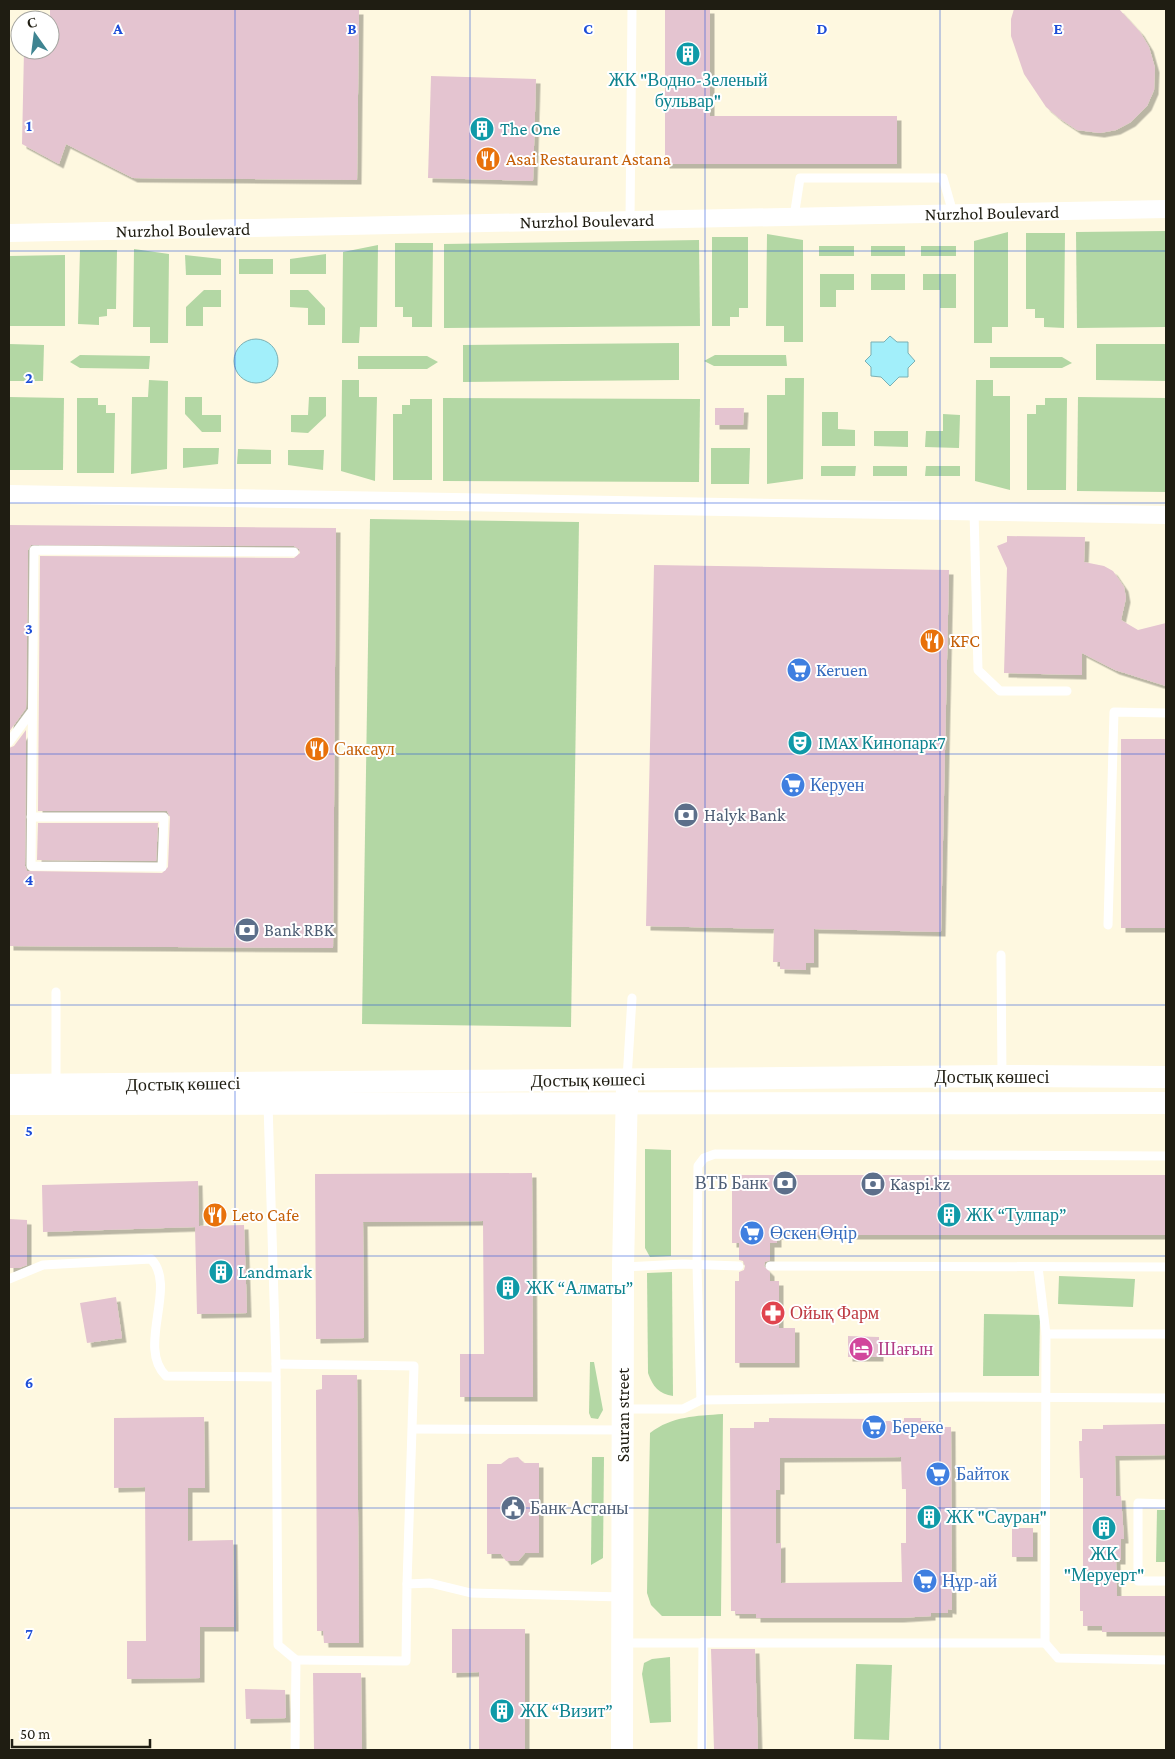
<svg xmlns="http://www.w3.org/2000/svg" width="1175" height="1759" font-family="'Crimson Pro',serif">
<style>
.green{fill:#b3d7a4}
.water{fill:#a2effa;stroke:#7bb0b4}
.building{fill:#e4c4d0;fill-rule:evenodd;filter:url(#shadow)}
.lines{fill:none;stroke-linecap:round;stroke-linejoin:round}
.service{stroke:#fff;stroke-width:9}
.minor{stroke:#fff;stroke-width:18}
.tertiary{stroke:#fff;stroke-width:22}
.grid{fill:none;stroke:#1d4ed8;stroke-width:1;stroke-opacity:0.55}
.labels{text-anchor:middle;stroke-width:4;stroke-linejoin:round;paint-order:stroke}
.culture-label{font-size:18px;fill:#0d838f;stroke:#fff;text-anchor:start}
.food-label{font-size:18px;fill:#c56008;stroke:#fff;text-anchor:start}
.street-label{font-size:18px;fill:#1f1d12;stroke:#fff}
.shop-label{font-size:18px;fill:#366cbe;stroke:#fff;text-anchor:start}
.service-label{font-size:18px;fill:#4e5e75;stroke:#fff;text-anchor:start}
.health-label{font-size:18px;fill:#be3a42;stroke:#fff;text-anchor:start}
.hotel-label{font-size:18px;fill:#b23c85;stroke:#fff;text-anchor:start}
.grid-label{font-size:16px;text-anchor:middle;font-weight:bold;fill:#1d4ed8;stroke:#fff;stroke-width:4;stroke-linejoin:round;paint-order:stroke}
</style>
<defs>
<filter id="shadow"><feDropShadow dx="4.5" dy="4.5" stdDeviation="0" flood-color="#0004"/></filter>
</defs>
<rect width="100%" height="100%" fill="#fef8e0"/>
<!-- green -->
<g class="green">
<polygon points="1166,231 1166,327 1077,328 1076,232"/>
<polygon points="1008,232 1008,327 992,327 992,343 974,343 974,241"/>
<polygon points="1026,233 1065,233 1064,328 1044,327 1044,318 1035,318 1035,309 1026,309"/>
<polygon points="767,234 803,240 803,342 784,342 784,326 766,326"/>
<polygon points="712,237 748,237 748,308 739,308 739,317 730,317 730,326 712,326"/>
<polygon points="699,240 700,326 444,328 444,244"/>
<polygon points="395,243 433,243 432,327 412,327 412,317 403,317 403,307 395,307"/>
<polygon points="378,245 377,327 360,327 359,343 342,343 343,252"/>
<rect x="819" y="246" width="35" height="10"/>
<rect x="871" y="246" width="34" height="10"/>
<rect x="921" y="246" width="35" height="10"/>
<polygon points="134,249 169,254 168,343 150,343 150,327 133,327"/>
<polygon points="80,250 117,250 116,309 107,309 107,316 99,317 99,325 78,324"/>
<polygon points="326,254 326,274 290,274 290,259"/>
<polygon points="65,255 65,326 9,326 9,256"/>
<polygon points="185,255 221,259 221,275 186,275"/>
<rect x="239" y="259" width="34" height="15"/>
<polygon points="820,274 854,274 854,290 836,290 836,307 820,307"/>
<rect x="871" y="274" width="34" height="16"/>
<polygon points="923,274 956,274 956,308 940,308 940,290 923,290"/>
<polygon points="204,290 221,290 221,307 203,307 203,326 186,326 186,307"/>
<polygon points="290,290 308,290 325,308 325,325 308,325 308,308 290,307"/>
<polygon points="679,343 679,380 463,382 463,345"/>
<polygon points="9,344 44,345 43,381 9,381"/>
<polygon points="1096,344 1166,344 1166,381 1096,380"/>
<polygon points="80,355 150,356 149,369 80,368 70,362"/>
<polygon points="715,355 786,355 787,366 714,366 704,361"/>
<polygon points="358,356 427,356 438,362 427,369 358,369"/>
<polygon points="990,357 1062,357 1072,363 1062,368 990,368"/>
<polygon points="785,378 804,378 803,479 767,484 767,395 785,395"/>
<polygon points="149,380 168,381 167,469 131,474 132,397 148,397"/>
<polygon points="342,380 359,380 359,397 377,397 375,481 341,471"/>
<polygon points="976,380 993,380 993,396 1010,396 1010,490 975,481"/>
<polygon points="9,397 64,398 63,470 9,470"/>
<polygon points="185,397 202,397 202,415 221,415 221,432 202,432 185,414"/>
<polygon points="309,397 326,397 326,416 308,433 291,432 291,415 308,415"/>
<polygon points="1078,397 1166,398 1166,492 1077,491"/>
<polygon points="77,398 98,398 98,405 106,405 106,413 115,413 114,473 77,473"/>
<polygon points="443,398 700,399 699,482 443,481"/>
<polygon points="1045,398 1067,398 1066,490 1027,490 1027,414 1036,414 1036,405 1045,405"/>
<polygon points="410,399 432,399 432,480 393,480 393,414 402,414 402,405 410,405"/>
<polygon points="822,412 838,412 838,429 855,430 855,446 822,446"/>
<polygon points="943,414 960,415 959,448 925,447 926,431 943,431"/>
<polygon points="874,431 908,431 908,447 874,446"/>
<polygon points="183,448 219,448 218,464 183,468"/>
<polygon points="711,448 750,448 749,484 711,484"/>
<polygon points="238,449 271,450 271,464 237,464"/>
<polygon points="288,450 324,450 323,470 288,465"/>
<polygon points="821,466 856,466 855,476 821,476"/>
<rect x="873" y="466" width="34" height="10"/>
<polygon points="926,466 960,466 960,476 925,476"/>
<polygon points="370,519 579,522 571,1027 362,1024"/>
<polygon points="645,1149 671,1150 671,1256 650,1257 645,1248"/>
<path d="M672,1272l1,124c-14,-2 -20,-9 -25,-23l-1,-100z"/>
<polygon points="1059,1276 1135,1279 1133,1307 1058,1304"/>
<polygon points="984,1314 1040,1315 1039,1376 983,1376"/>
<polygon points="590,1362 594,1362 603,1410 598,1419 591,1418 589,1413"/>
<path d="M723,1414l-2,202h-59l-11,-11 -4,-12 3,-160c22,-17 46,-17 73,-19z"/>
<polygon points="592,1457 604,1457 603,1558 591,1565"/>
<polygon points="1157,1510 1166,1510 1166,1562 1156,1562"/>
<polygon points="670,1657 671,1722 650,1723 642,1674 644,1663 652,1659"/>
<polygon points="856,1664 892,1665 889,1740 854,1739"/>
</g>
<!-- water -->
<g class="water">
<polygon points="890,336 897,342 908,342 908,353 915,361 908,368 908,377 899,377 890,386 881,377 871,376 871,367 865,361 871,355 871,342 884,342"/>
<circle cx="256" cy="361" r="22"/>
</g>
<!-- building -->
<g class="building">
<polygon points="50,9 359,10 357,180 133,178 66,144 59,164 22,144 24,50 50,50"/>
<polygon points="665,9 710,9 710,116 897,116 897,164 665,164"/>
<polygon points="1014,9 1119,9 1140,32 1149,47 1155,68 1154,90 1147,106 1131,122 1116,130 1100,133 1077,130 1059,118 1046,107 1024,74 1011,36 1011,19"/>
<polygon points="431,76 536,79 533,181 428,178"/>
<polygon points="715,408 744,408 743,425 715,425"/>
<polygon points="9,525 336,528 333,948 9,946 9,748 14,746 26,730 25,866 27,871 162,873 168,867 170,817 167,811 38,811 40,556 294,558 300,553 299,549 294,546 31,545 28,550 26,708 9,732"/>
<polygon points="1007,536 1085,537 1084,562 1104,566 1113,571 1124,587 1126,598 1121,620 1138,630 1166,623 1166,686 1115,670 1082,653 1082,675 1004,673 1007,568 997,546 1007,542"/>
<polygon points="654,565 949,570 941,932 814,929 814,963 806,963 806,970 780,969 780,962 773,962 774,929 646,926"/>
<rect x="1121" y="739" width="45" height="189"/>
<polygon points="38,823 158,823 156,861 37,860"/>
<polygon points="532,1173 533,1397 460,1397 460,1354 484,1354 483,1221 363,1222 364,1338 316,1339 315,1174"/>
<polygon points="732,1175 1166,1175 1166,1235 777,1235 777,1243 770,1243 770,1260 765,1262 764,1266 770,1272 770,1281 779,1281 779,1328 795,1328 795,1363 735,1363 735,1281 739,1281 739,1272 744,1270 745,1266 743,1261 739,1260 739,1243 732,1243"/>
<polygon points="198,1181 199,1226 244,1225 247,1313 197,1314 195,1227 43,1232 42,1185"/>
<polygon points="9,1219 27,1220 27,1265 19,1268 9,1268"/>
<polygon points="116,1297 122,1338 87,1343 80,1303"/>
<polygon points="848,1336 879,1337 879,1357 848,1357"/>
<polygon points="322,1375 357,1375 359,1643 324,1643 323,1631 317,1631 316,1390 322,1389"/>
<polygon points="204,1417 205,1488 188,1488 188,1541 233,1540 234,1627 200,1627 200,1678 127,1679 127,1641 146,1641 145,1487 114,1488 114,1418"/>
<path d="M769,1418l106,1v2h29v-3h17v3h13v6h17l1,183 -4,-1v4h-17v3l-32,2h-143v-4h-21v-3h-4l-1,-183h24v-6h15zM901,1457l1,32h4v54h-5l1,39 -121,1v-40l-5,1v-54h4v-32z"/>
<polygon points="1166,1424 1166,1455 1115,1456 1116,1496 1121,1496 1124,1539 1121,1539 1121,1560 1116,1560 1117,1596 1166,1596 1166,1632 1102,1632 1102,1626 1083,1626 1083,1611 1080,1611 1080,1574 1083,1574 1083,1478 1080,1478 1079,1441 1082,1441 1082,1429 1103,1429 1103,1425"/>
<polygon points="518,1457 524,1463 539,1463 539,1553 525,1553 518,1561 506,1561 501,1554 487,1554 487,1464 501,1464 509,1458"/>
<rect x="1012" y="1528" width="21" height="29"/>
<polygon points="452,1629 525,1629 525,1750 479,1750 479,1672 452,1673"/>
<polygon points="711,1649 755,1649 758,1750 714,1750"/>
<polygon points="313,1673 361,1673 362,1750 314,1750"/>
<polygon points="245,1689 285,1690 286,1718 246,1719"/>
</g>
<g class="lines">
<!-- service -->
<g class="service">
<polyline points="794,217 800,178 943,178 953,213"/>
<polyline points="630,220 632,9"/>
<polyline points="974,511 978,670 1000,691 1067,691"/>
<polyline points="9,742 32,711"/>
<polyline points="31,817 164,817 162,867 31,866 34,550 294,552"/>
<polyline points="1108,925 1114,712 1166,713"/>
<polyline points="1001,955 1002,1076"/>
<polyline points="627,1079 632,998"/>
<polyline points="56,1085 56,992"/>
<polyline points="268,1104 276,1364 278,1645 296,1660 295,1750"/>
<polyline points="770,1266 1166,1267"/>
<polyline points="624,1267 683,1264 739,1266"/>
<polyline points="1038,1267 1046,1334"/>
<path d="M9,1279l34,-14 108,-6c27,27 -15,88 15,117l110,1"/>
<polyline points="276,1364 414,1366 407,1584"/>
<polyline points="701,1400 697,1266 698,1166 704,1158 715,1154 1166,1156"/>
<polyline points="624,1409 683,1409 701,1400 954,1397 1166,1398"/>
<polyline points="413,1429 623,1430"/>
<polyline points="1166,1504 1138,1503 1138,1581 1166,1581"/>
<polyline points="623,1643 1045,1643 1046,1334 1166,1334"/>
<polyline points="1045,1643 1058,1658 1166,1660"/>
<polyline points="296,1660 406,1661 407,1584 430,1583 471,1593 622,1597"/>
<polyline points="702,1750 703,1642"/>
</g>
<!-- minor -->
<g class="minor">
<polyline points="9,233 1166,209"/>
<polyline points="9,494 1166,515"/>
</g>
<!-- tertiary -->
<g class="tertiary">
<polyline points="9,1085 1002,1076 1166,1077"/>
<polyline points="9,1104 1166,1103"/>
<polyline points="622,1750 623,1267 627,1088"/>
</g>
</g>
<!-- grid -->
<path class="grid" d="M235,9v1741M470,9v1741M705,9v1741M940,9v1741M9,251h1157M9,503h1157M9,754h1157M9,1005h1157M9,1256h1157M9,1508h1157"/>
<!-- icons -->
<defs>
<symbol id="building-disc" viewBox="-11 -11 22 22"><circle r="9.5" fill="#0f9aa8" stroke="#fff"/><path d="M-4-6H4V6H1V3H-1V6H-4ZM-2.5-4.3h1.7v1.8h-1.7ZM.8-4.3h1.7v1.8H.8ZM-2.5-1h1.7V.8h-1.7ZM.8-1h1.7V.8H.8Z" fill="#fff"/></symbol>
<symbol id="restaurant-disc" viewBox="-11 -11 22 22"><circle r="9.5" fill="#e8710a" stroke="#fff"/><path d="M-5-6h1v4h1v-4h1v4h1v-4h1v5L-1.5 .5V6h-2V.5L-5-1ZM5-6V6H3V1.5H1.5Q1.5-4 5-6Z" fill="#fff"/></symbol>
<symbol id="supermarket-disc" viewBox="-11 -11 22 22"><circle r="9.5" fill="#3f7fe0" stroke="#fff"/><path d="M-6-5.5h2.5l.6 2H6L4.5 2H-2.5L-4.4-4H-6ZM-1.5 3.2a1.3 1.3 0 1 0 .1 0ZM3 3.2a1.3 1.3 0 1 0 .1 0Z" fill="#fff"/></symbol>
<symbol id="theatre-disc" viewBox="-11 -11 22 22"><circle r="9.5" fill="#0f9aa8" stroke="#fff"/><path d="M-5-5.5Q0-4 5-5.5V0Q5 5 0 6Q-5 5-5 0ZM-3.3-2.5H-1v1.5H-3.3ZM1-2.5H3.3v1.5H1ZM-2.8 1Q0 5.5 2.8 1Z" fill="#fff"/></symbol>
<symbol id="bank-disc" viewBox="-11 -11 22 22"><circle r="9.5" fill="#5c6f8a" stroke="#fff"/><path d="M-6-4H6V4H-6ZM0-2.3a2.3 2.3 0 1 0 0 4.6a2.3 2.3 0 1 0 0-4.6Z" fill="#fff"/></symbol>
<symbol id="pharmacy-disc" viewBox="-11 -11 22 22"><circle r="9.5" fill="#e0444e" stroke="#fff"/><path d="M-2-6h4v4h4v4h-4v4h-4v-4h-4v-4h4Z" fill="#fff"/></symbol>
<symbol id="hotel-disc" viewBox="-11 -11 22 22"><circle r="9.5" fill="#d1479c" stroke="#fff"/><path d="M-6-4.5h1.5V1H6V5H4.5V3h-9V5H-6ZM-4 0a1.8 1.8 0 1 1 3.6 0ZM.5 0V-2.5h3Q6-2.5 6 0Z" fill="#fff"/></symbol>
<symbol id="civic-disc" viewBox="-11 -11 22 22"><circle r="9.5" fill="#5c6f8a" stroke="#fff"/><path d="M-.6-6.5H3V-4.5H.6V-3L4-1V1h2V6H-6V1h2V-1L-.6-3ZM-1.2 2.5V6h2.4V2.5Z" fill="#fff"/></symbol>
</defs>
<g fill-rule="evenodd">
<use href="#building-disc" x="674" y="40" width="28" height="28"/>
<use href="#building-disc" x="468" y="115" width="28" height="28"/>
<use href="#restaurant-disc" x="474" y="145" width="28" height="28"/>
<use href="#restaurant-disc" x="918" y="627" width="28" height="28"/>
<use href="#supermarket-disc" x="785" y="656" width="28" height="28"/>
<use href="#theatre-disc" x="786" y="729" width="28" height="28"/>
<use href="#restaurant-disc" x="303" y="735" width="28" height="28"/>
<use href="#supermarket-disc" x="779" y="771" width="28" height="28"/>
<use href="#bank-disc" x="672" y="801" width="28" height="28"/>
<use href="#bank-disc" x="233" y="916" width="28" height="28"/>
<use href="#bank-disc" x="771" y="1169" width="28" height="28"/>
<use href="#bank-disc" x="859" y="1170" width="28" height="28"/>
<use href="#restaurant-disc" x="201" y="1201" width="28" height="28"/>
<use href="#building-disc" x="935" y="1201" width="28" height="28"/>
<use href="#supermarket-disc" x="738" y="1219" width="28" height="28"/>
<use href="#building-disc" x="207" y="1258" width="28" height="28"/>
<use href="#building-disc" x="494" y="1274" width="28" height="28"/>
<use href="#pharmacy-disc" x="759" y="1299" width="28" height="28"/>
<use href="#hotel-disc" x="847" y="1335" width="28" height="28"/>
<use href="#supermarket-disc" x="860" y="1413" width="28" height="28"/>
<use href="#supermarket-disc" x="924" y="1460" width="28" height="28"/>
<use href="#civic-disc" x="499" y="1494" width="28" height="28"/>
<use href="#building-disc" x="915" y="1503" width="28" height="28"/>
<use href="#building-disc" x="1090" y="1514" width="28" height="28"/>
<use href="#supermarket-disc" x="911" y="1567" width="28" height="28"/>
<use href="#building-disc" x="488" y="1697" width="28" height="28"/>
</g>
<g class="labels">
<!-- culture labels -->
<g class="culture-label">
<text x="688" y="86" text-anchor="middle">ЖК "Водно-Зеленый<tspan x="688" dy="21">бульвар"</tspan></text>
<text x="500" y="135">The One</text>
<text x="818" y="749">IMAX Кинопарк7</text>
<text x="966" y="1221">ЖК “Тулпар”</text>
<text x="238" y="1278">Landmark</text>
<text x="526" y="1294">ЖК “Алматы”</text>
<text x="946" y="1523">ЖК "Сауран"</text>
<text x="1104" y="1560" text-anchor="middle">ЖК<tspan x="1104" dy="21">"Меруерт"</tspan></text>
<text x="520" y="1717">ЖК “Визит”</text>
</g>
<!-- food labels -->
<g class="food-label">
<text x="506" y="165">Asai Restaurant Astana</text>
<text x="950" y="647">KFC</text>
<text x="334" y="755">Саксаул</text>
<text x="232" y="1221">Leto Cafe</text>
</g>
<!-- street labels -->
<g class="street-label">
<text transform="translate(992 213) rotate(-1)" y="6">Nurzhol Boulevard</text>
<text transform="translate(587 221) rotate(-1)" y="6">Nurzhol Boulevard</text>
<text transform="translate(183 230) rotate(-1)" y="6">Nurzhol Boulevard</text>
<text x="992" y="1083">Достық көшесі</text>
<text transform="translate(588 1080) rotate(-1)" y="6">Достық көшесі</text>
<text transform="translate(183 1084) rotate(-1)" y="6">Достық көшесі</text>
<text transform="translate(623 1415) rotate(-90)" y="6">Sauran street</text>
</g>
<!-- shop labels -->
<g class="shop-label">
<text x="816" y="676">Keruen</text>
<text x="810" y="791">Керуен</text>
<text x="770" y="1239">Өскен Өңір</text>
<text x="892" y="1433">Береке</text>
<text x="956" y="1480">Байток</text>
<text x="942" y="1587">Ңұр-ай</text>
</g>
<!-- service labels -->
<g class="service-label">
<text x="704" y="821">Halyk Bank</text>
<text x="264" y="936">Bank RBK</text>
<text x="768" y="1189" text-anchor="end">ВТБ Банк</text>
<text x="890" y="1190">Kaspi.kz</text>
<text x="530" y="1514">Банк Астаны</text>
</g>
<!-- health labels -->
<g class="health-label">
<text x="790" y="1319">Ойық Фарм</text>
</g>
<!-- hotel labels -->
<g class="hotel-label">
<text x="878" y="1355">Шағын</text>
</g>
</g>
<g class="grid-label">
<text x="118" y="34">A</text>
<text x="352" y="34">B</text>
<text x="588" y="34">C</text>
<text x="822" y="34">D</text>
<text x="1058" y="34">E</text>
<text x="29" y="131">1</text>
<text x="29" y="383">2</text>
<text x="29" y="634">3</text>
<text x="29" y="885">4</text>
<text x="29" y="1136">5</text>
<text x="29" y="1388">6</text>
<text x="29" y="1639">7</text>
</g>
<!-- border -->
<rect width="1175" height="1759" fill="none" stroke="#1f1d12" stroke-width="20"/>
<!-- north arrow -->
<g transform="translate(35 35) rotate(346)"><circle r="24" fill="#ffffff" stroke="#a5a5a0"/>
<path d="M0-4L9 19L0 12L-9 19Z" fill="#3f8491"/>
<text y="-8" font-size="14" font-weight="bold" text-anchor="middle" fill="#1f1d12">С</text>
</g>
<!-- scale -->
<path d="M12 1739v8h138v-8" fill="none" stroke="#1f1d12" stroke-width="2.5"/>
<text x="20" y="1739" font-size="15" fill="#1f1d12" stroke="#ffffff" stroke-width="4" paint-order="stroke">50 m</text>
</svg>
